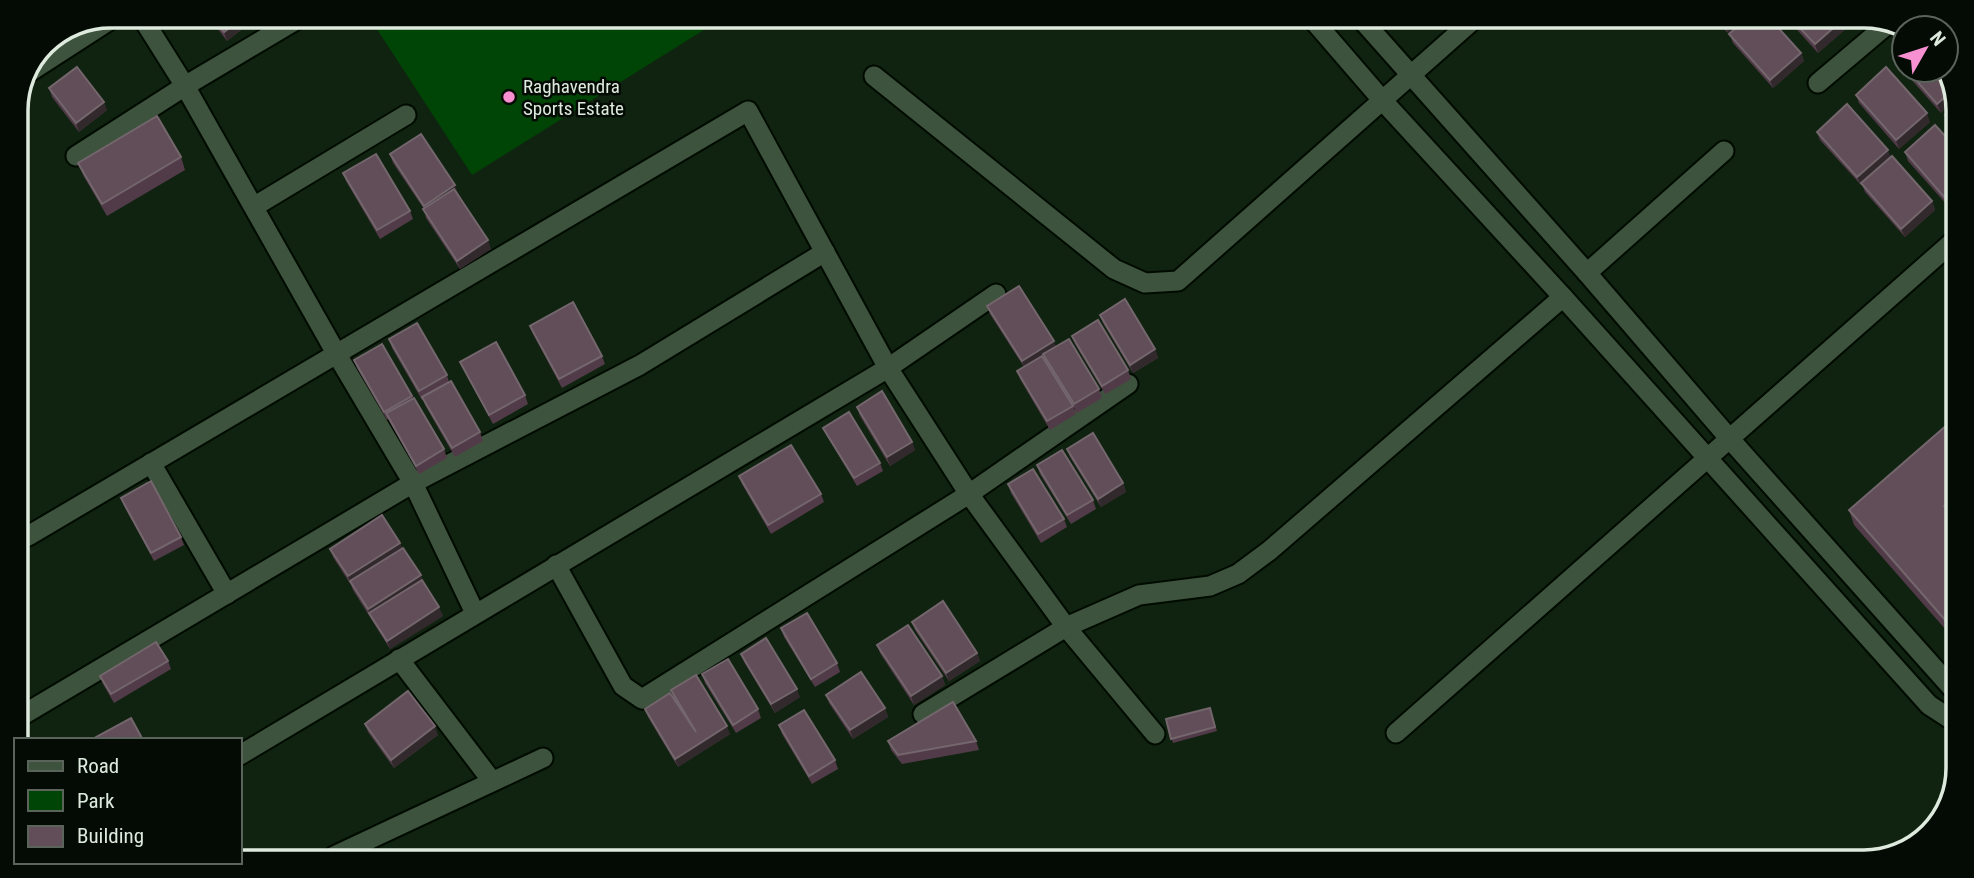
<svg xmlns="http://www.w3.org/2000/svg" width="1974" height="878" font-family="'Roboto Condensed',sans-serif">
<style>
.green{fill:#004506}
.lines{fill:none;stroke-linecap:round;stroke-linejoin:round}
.minor-casing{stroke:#000b00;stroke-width:23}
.minor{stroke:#3e533e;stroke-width:19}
.wall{fill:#523b48}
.shaded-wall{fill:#31292b}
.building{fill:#614e58;stroke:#74666d;stroke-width:2}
.poi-dot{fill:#f690d0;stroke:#040a04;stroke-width:2.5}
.labels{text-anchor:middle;stroke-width:5;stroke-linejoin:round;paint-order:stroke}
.poi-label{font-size:19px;fill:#deeadd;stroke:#040a04;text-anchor:start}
.rim{fill:none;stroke:#deeadd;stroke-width:3.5}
</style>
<rect width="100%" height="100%" fill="#102210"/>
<!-- green -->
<polygon class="green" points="369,17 723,18 472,175"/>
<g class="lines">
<defs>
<g id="minor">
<polyline points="141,16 185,86 336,353 413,483 475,613"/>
<polyline points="1314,21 1383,101 1563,297 1929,705 1952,720"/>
<polyline points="1363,21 1587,273 1729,438 1952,688"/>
<polyline points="31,71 116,16"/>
<polyline points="874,76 1114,269 1145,283 1178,281 1472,21"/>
<polyline points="1818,83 1889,23"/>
<polyline points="76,156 185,86 301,17"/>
<polyline points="255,206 406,115"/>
<polyline points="1587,273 1724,151"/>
<polyline points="151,463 227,594"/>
<polyline points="16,541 28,536 748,111 888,368 969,494 1066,627 1155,734"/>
<polyline points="556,565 623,686 642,699 969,494 1128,384"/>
<polyline points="399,659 492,781"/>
<polyline points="923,714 1066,627 1139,595 1210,586 1238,574 1269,551 1563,297"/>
<polyline points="16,719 413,483 640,365 825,252"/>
<polyline points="1396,733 1957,238"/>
<polyline points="240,755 888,368 996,294"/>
<polyline points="334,856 543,758"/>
</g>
</defs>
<!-- minor casing -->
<use href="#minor" class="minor-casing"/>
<!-- minor -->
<use href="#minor" class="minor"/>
</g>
<!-- wall -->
<g class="wall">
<polygon points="208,16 254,16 255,19 227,41"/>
<polygon points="1717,22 1774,23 1801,53 1804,61 1773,88 1733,43 1730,35"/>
<polygon points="1791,23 1848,23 1849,26 1818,53"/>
<polygon points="1904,53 1904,70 1946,70 1941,113 1901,68 1897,59"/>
<polygon points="49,88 107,110 79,132 52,97"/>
<polygon points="1856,95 1930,122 1899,149 1859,103"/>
<polygon points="1958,104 1958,135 1948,124 1945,115"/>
<polygon points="1817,132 1891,157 1932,201 1935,210 1905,237 1865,192 1862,184 1861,185 1820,140"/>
<polygon points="1958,150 1957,198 1948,206 1908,161 1905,152"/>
<polygon points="390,154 458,193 491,249 460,269 426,218 424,209 393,163"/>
<polygon points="181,157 185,170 107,216 83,175 78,163"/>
<polygon points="343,173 410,211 413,219 380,239 346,181"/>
<polygon points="1956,271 1956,297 1949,289 1946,280"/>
<polygon points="987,306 1056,346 1099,389 1102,398 1077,413 1046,362 1045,358 1044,358 1073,406 1076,414 1050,430 1020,379 1017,371 1024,367 990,314"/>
<polygon points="1100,315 1155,349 1158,358 1133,373 1103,323"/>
<polygon points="530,326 602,356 605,364 562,388 533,334"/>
<polygon points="1072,336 1128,370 1131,379 1105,394 1075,344"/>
<polygon points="389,339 447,375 449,382 480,432 483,441 455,457 425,405 423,399 422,400 392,348"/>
<polygon points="354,360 412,396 444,449 447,458 419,474 388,419 387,420 357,368"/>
<polygon points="460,362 525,395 528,404 493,424 464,370"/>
<polygon points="857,407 912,442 915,450 890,466 860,416"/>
<polygon points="1955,418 1953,638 1854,525 1849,510"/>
<polygon points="823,428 880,463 883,471 857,486 827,436"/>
<polygon points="1067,449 1123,483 1126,492 1101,507 1070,457"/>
<polygon points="1037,465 1093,500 1096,509 1071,524 1040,474"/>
<polygon points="739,476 821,494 824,502 771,534 742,484"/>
<polygon points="1008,484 1064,519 1067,527 1041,543 1011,493"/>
<polygon points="121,498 181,537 184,545 154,561 124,506"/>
<polygon points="400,543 402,548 443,616 390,649 353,590 351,585 333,557 330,549"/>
<polygon points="912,622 977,653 980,661 949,681 915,630"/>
<polygon points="781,628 837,663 840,672 815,687 784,637"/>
<polygon points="877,645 942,676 945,685 914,705 880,653"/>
<polygon points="741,654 800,697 775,713 744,662"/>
<polygon points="168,661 171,669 114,703 103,684 100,676"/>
<polygon points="702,674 758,709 761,718 736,733 705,683"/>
<polygon points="671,690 730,734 678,767 648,717 645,709 674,698"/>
<polygon points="826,695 885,708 888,717 853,739 829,703"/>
<polygon points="1210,708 1217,731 1173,743 1166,719"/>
<polygon points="365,724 438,735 394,768 368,732"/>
<polygon points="779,725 835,760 838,769 812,784 782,734"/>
<polygon points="888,741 976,741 979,750 902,764 891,750"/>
</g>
<!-- shaded-wall -->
<g class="shaded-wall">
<polygon points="245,16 254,16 255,19 227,41 224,32"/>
<polygon points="1731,22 1744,22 1729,35 1726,27"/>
<polygon points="1839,23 1848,23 1849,26 1818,53 1815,44"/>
<polygon points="1801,53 1804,61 1773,88 1770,80"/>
<polygon points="1953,90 1956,99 1941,113 1937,104"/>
<polygon points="104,102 107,110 79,132 76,123"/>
<polygon points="1927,113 1930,122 1899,149 1896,140"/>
<polygon points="1888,150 1891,158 1861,185 1857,177"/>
<polygon points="455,185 458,193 427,214 424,206"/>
<polygon points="1957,187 1957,198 1948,206 1945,198"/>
<polygon points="1932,201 1935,210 1905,237 1901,229"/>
<polygon points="488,240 491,249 460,269 457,261"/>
<polygon points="1054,341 1057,350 1043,354 1045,358 1025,370 1022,361"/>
<polygon points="1155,349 1158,358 1133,373 1130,365"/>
<polygon points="912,442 915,450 890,466 887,457"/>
<polygon points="1123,483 1126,492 1101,507 1098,499"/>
<polygon points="1954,498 1954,518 1944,506"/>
<polygon points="400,543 403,551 350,581 351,585 348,576"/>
<polygon points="421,575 424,584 370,613 368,609"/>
<polygon points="439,607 443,616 390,649 387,641"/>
<polygon points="977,653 980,661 949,681 946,673"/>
<polygon points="942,676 945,685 914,705 911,696"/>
<polygon points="797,689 800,697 775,713 771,704"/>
<polygon points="885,708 888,717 853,739 850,730"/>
<polygon points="435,726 438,735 394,768 391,760"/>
<polygon points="727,726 730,734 678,767 675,759"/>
</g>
<!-- building -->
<g class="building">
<polygon points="211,16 245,16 224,32"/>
<polygon points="1722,22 1731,22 1726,27"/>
<polygon points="1743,22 1774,23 1801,53 1770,80 1729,34"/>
<polygon points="1795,23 1839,23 1815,44"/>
<polygon points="1904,53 1904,66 1897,59"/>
<polygon points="77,67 104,102 76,123 49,88"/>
<polygon points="1886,67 1927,113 1896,140 1856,95"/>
<polygon points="1946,69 1953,90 1937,104 1907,70 1946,70"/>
<polygon points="1847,104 1888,150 1857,177 1817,132"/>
<polygon points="1958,104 1958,130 1945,115"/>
<polygon points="157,116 181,157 102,204 78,163"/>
<polygon points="1935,125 1958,150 1957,187 1945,198 1905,152"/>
<polygon points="421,134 455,185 424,206 390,154"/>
<polygon points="376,154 410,211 377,230 343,173"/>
<polygon points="1892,156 1932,201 1901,229 1861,183"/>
<polygon points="454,189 488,240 457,261 423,209"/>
<polygon points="1956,271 1956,292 1946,280"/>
<polygon points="1019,286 1054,341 1022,361 987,306"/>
<polygon points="1125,299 1155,349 1130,365 1100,315"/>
<polygon points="573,302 602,356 559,379 530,326"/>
<polygon points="1098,320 1128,370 1102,386 1072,336"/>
<polygon points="417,323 447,375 419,391 389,339"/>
<polygon points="1069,339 1099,389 1074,404 1043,354"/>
<polygon points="496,342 525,395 489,415 460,362"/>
<polygon points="382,344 412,396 384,412 354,360"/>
<polygon points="1042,356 1073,406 1047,421 1017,371"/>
<polygon points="451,381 480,432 452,448 422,397"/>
<polygon points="882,391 912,442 887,457 857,407"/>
<polygon points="414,398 444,449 416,466 386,413"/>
<polygon points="849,412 880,463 854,478 823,428"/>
<polygon points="1955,418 1954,498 1944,506 1954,517 1953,629 1849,510"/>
<polygon points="1093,433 1123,483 1098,499 1067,449"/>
<polygon points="791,445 821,494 768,525 739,476"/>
<polygon points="1062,450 1093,500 1067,515 1037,465"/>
<polygon points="1033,469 1064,519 1038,534 1008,484"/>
<polygon points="151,481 181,537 151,553 121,498"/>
<polygon points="382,515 400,543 348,576 330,549"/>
<polygon points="403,548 421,575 368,609 350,581"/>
<polygon points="422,580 439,607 387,641 369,613"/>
<polygon points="943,601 977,653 946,673 912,622"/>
<polygon points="807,613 837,663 811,679 781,628"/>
<polygon points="908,625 942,676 911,696 877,645"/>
<polygon points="766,638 797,689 771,704 741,654"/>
<polygon points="156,642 168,661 111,694 100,676"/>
<polygon points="728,659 758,709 733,725 702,674"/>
<polygon points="861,672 885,708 850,730 826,695"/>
<polygon points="696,675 727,726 675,759 645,709 670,693 696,732 671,690"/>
<polygon points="408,691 435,726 391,760 365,724"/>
<polygon points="953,702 976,741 898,755 888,741"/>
<polygon points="1210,708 1215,727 1171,739 1166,719"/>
<polygon points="804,710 835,760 809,776 779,725"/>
<polygon points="131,718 143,740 98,740 96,737"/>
</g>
<!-- markers -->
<circle class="poi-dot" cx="509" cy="97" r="7"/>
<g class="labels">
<!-- poi labels -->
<g class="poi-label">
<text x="523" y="93">Raghavendra<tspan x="523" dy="22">Sports Estate</tspan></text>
</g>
</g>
<!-- crop -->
<path d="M0 0H1974V878H0ZM110 28H1864A82 82 0 0 1 1946 110V768A82 82 0 0 1 1864 850H110A82 82 0 0 1 28 768V110A82 82 0 0 1 110 28Z" fill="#040a04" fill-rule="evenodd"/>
<path class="rim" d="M110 28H1864A82 82 0 0 1 1946 110V768A82 82 0 0 1 1864 850H110A82 82 0 0 1 28 768V110A82 82 0 0 1 110 28Z"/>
<!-- legend -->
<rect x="14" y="738" width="228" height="126" fill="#040a04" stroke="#5b645b" stroke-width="2"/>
<rect x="28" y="761" width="35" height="10" fill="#3e533e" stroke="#5b645b" stroke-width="2"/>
<text x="77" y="773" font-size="21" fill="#deeadd">Road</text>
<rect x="28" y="790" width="35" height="21" fill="#004506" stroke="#5b645b" stroke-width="2"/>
<text x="77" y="808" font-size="21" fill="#deeadd">Park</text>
<rect x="28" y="826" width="35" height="21" fill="#614e58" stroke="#5b645b" stroke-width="2"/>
<text x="77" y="843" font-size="21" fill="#deeadd">Building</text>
<!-- north arrow -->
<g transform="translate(1925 49) rotate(51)"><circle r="33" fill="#040a04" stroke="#5b645b" stroke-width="2"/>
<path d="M0-5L12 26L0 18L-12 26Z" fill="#f690d0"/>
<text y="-10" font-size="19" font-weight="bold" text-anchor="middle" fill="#deeadd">N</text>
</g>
</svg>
